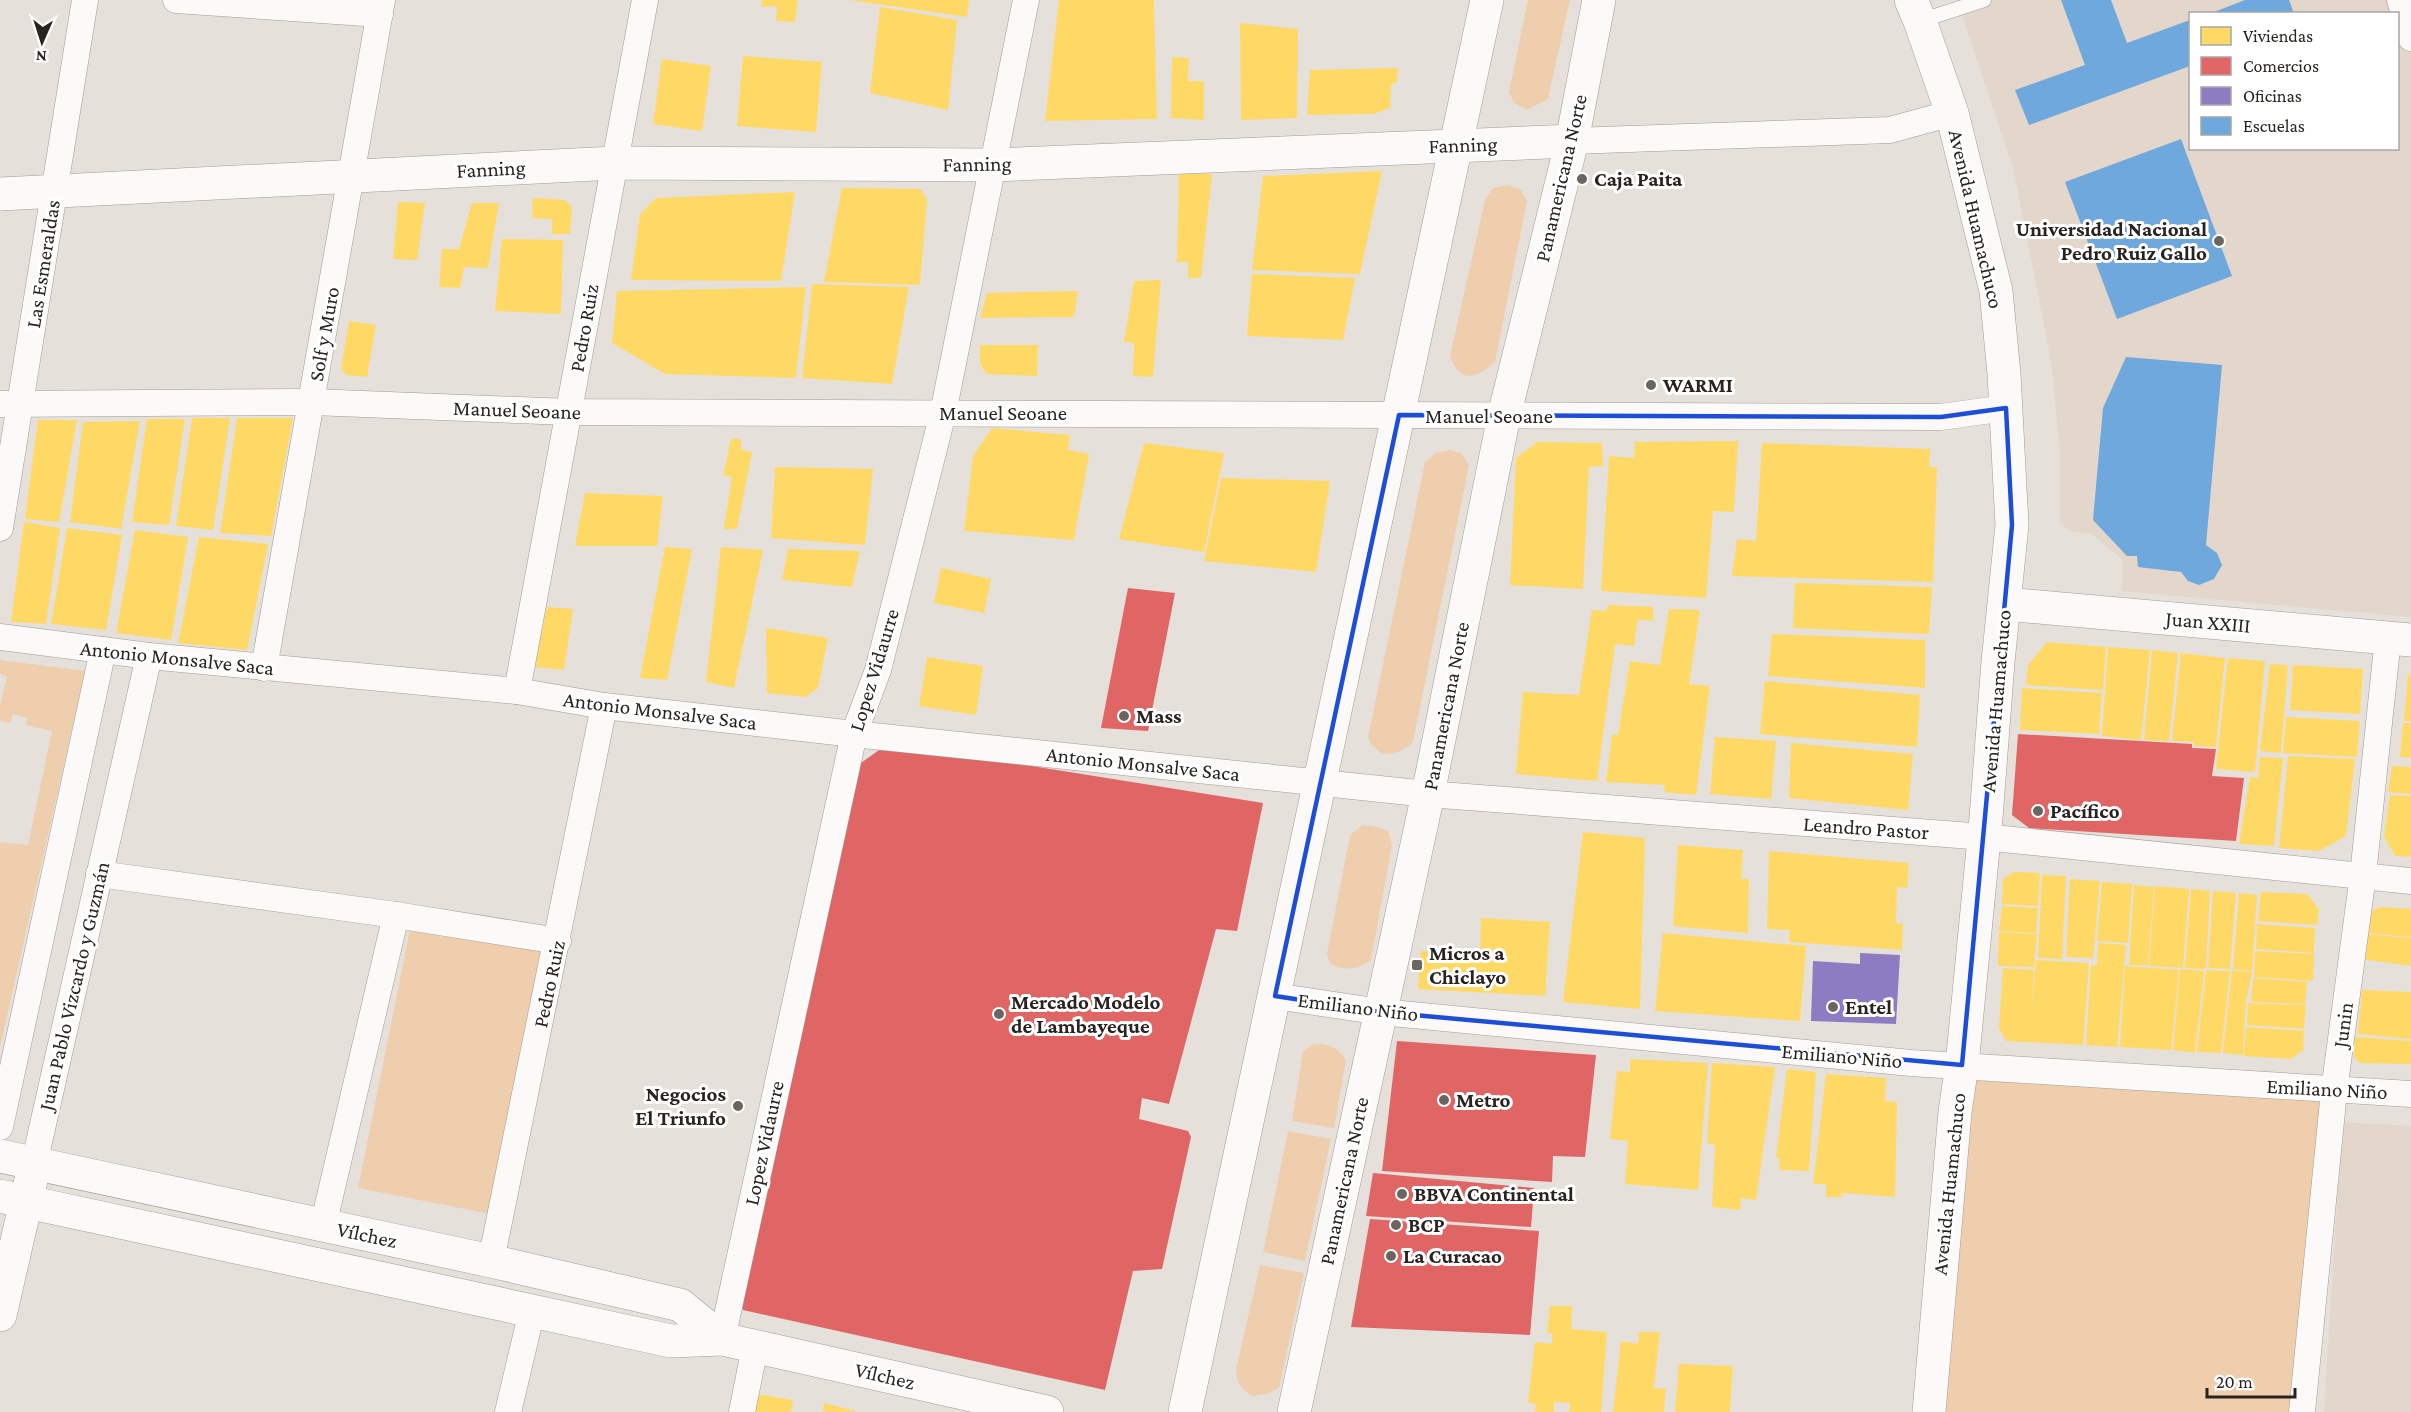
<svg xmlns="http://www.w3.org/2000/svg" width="2411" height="1412" font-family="'Crimson Pro',serif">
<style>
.built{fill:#e3d6ca;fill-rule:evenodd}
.green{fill:#efcead}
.homes{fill:#ffd966}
.shops{fill:#e06666}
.offices{fill:#8e7cc3}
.schools{fill:#6fa8dc}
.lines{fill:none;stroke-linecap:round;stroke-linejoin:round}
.lane-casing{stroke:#a09b96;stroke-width:15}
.street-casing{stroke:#a09b96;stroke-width:27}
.secondary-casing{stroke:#a09b96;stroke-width:34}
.primary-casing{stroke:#a09b96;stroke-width:34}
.highway-casing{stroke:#a09b96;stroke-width:34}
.lane{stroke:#fbfaf9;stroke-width:14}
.street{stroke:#fbfaf9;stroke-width:26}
.secondary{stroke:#fbfaf9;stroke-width:33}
.primary{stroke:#fbfaf9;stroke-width:33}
.highway{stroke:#fbfaf9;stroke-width:33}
.marked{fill:none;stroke:#1d4ed8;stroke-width:4.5;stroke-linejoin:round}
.poi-dot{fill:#6a6560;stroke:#fff;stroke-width:2}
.labels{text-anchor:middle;stroke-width:6;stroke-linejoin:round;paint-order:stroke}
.street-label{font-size:21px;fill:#27231f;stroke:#fff}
.poi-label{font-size:21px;font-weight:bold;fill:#27231f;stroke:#fff;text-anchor:start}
</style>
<rect width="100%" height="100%" fill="#e6e0da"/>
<!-- built -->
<g class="built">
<path d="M1957,0h454v617l-289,-26 1,-31 -31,-26 -20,-2 -12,-9v-68l-8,-88 -38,-196zM2190,14h208v134h-208z"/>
<polygon points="2342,1122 2411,1126 2411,1412 2324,1412"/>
</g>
<!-- green -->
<g class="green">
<polygon points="1528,0 1570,0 1548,99 1527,110 1514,103 1509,92"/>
<path d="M1508,185l12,4 7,12 -32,161c-19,17 -35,22 -45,-6l35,-156 8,-12z"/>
<path d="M1450,450l11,3 8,12 -56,277c-10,9 -17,12 -31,12l-11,-10 -3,-7 57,-275 11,-9z"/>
<polygon points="0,660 85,671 0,1047 0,842 28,845 52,731 26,725 27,718 13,714 10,723 0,721 0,706 7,676 0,674"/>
<path d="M1363,825l15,2 10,4 4,14 -21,115c-15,10 -25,11 -41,4l-3,-10 23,-119z"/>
<polygon points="410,930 552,952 496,1215 358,1188"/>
<path d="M1314,1044c16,0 23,3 32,16l-12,68 -42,-7 11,-70z"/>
<polygon points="1962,1065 2334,1091 2302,1412 1929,1412"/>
<polygon points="1288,1131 1331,1139 1305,1261 1263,1252"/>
<path d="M1260,1265l44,8 -25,115 -12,6 -15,2c-11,-8 -16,-13 -16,-27z"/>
</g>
<!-- homes -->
<g class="homes">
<polygon points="762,0 798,0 795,22 776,21 777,6 761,7"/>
<polygon points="850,0 969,0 967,17"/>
<polygon points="1059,0 1154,0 1157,119 1045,121"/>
<polygon points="880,7 957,20 948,110 870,93"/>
<polygon points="1240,23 1298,29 1297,118 1241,120"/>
<polygon points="743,56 822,62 816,132 737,126"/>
<polygon points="1172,57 1189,58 1188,81 1204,81 1204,120 1171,118"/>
<polygon points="662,59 711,66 702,131 653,124"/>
<polygon points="1398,68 1397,83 1391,84 1390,108 1373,114 1307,115 1310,70"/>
<polygon points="1382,171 1360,274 1252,270 1263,176"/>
<polygon points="1179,173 1212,174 1201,278 1188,278 1188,262 1177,262"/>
<polygon points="842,188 920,189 927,199 920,285 824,282"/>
<polygon points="795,192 781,281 631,280 640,214 656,198"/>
<polygon points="533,198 565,200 572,207 570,234 552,234 552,219 532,218"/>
<polygon points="398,202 425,203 417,260 393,259"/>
<polygon points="472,203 499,203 488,268 464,267 460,288 439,287 442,249 459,249"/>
<polygon points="502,239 563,240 561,314 495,311"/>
<polygon points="1252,274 1355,278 1343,340 1247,336"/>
<polygon points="1161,280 1153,377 1133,376 1134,343 1124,342 1134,281"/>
<polygon points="812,284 909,287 892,384 802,378"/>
<polygon points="806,287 796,378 665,374 612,343 617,291"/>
<polygon points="1078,291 1074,317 980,318 987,293"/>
<polygon points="349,321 376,325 367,377 346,375 341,368"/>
<polygon points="980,345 1038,345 1037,376 986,374 980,363"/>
<polygon points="192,418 230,418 213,530 176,526"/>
<polygon points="237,418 293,418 271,536 220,533"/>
<polygon points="147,419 185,419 169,525 132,522"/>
<polygon points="38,420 77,420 59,522 25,519"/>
<polygon points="140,421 121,529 70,522 83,422"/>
<polygon points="992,428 1070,435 1068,450 1089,454 1074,540 964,531 973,456"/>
<polygon points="731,439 741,439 741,450 752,452 737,529 724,529 732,477 723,476"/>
<polygon points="1738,441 1734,512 1713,511 1706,598 1601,591 1609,456 1634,458 1635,442"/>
<polygon points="1537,442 1602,443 1603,466 1589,467 1583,589 1510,585 1516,458"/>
<polygon points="1144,443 1224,453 1204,552 1119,539"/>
<polygon points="1762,443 1930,449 1929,467 1937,467 1933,582 1732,576 1737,539 1756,541"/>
<polygon points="775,467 873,469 865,545 771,538"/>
<polygon points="1221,478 1330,481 1316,572 1204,561"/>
<polygon points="585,493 663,496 657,546 575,546"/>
<polygon points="24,522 60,528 46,624 11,622"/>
<polygon points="67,528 122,535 106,630 51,624"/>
<polygon points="135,530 188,537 171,640 116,633"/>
<polygon points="199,537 268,544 247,650 178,643"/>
<polygon points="665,547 692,549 667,680 640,678"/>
<polygon points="721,547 763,550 734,688 706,682"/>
<polygon points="788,549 860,551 852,587 782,580"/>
<polygon points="941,568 991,579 984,613 934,603"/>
<polygon points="1795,583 1932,587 1929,634 1793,628"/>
<polygon points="1608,605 1653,607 1653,621 1638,619 1634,646 1615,644 1597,781 1516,774 1523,692 1579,695 1592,610 1606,611"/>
<polygon points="547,607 573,609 564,670 535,667"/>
<polygon points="1669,609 1700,610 1689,684 1710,686 1696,795 1664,792 1665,785 1606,782 1612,735 1618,735 1630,661 1660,665"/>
<polygon points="766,628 828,638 818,688 805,697 767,693"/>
<polygon points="1772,634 1925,640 1925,688 1768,676"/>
<polygon points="2047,642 2106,647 2103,690 2026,685 2028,665"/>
<polygon points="2108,647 2150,650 2141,740 2102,736"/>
<polygon points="2152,650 2178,653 2169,741 2144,740"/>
<polygon points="2181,653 2225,658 2216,747 2194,746 2194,742 2172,741"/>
<polygon points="927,657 983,666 976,715 919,706"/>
<polygon points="2228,658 2265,661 2255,772 2216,769"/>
<polygon points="2270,664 2288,665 2281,753 2260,751"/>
<polygon points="2293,665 2363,669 2360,714 2290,710"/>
<polygon points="2408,674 2411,675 2411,721 2404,721"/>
<polygon points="1765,681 1920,695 1917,747 1760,734"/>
<polygon points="2022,688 2102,693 2099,734 2020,730"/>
<polygon points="2286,717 2360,721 2357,757 2283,753"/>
<polygon points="2403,723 2411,723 2411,758 2400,757"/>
<polygon points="1715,737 1776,741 1771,799 1710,794"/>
<polygon points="1791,743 1913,754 1908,810 1789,798"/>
<polygon points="2288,756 2355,759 2346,836 2319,851 2279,848"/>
<polygon points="2260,757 2283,758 2274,846 2239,844 2250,777 2258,778"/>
<polygon points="2392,766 2411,767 2411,794 2388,792"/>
<polygon points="2390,795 2411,796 2411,857 2395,856 2384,836"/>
<polygon points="1583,832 1645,838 1640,1009 1563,1002"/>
<polygon points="1678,845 1743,850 1741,879 1749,879 1748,933 1673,926"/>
<polygon points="1769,851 1909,863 1907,888 1897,887 1896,923 1903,924 1902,950 1789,942 1790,930 1767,929"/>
<polygon points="2014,872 2040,873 2038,906 2002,904 2003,879"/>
<polygon points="2042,875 2066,876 2062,959 2038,958"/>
<polygon points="2070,879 2100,881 2093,958 2066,957"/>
<polygon points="2102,882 2132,884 2128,943 2097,941"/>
<polygon points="2134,885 2154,887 2148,965 2129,965"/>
<polygon points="2155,886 2189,889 2183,968 2149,966"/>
<polygon points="2191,889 2210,891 2206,969 2185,968"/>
<polygon points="2213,891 2236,893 2230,969 2208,968"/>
<polygon points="2261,892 2307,894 2319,909 2317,925 2258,921"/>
<polygon points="2239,893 2257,895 2252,971 2233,969"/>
<polygon points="2002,906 2038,908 2036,933 1999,931"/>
<polygon points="2381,907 2411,909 2411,937 2365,933 2370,911"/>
<polygon points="1481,918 1550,922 1545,996 1418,989 1421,951 1480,953"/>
<polygon points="2257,924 2315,928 2314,953 2256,949"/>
<polygon points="1999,932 2037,934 2034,967 1998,966"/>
<polygon points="1663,933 1806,946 1800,1021 1655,1011"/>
<polygon points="2364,934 2411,938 2411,966 2362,959"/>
<polygon points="2098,943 2126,945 2117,1047 2086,1045 2091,965 2097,965"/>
<polygon points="2255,951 2314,954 2313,981 2254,977"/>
<polygon points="2036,960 2089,963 2083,1045 2006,1041 1999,1028 2003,968 2034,970 2032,1012"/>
<polygon points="2125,966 2179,970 2171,1050 2120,1047"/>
<polygon points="2180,969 2204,971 2195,1053 2173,1050"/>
<polygon points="2206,970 2230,971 2221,1053 2197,1052"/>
<polygon points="2232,970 2252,972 2246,1002 2243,1055 2223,1053"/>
<polygon points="2253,978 2307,982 2305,1004 2251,1002"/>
<polygon points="2362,990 2411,992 2411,1039 2358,1034"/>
<polygon points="2248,1003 2306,1005 2304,1029 2247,1025"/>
<polygon points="2246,1027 2304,1031 2303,1050 2291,1059 2244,1056"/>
<polygon points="2355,1037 2411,1041 2411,1064 2360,1063 2354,1057"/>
<polygon points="1630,1059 1708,1063 1698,1190 1625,1184 1628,1141 1610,1139 1617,1071 1630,1072"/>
<polygon points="1712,1063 1775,1067 1756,1200 1741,1198 1740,1210 1712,1207 1715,1145 1707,1143"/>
<polygon points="1787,1069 1816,1072 1809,1171 1779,1170 1780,1158 1776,1158"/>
<polygon points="1826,1074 1886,1078 1885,1101 1897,1102 1895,1197 1842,1193 1842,1197 1826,1197 1826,1184 1813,1184"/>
<polygon points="1550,1306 1572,1306 1571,1329 1607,1332 1601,1412 1569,1412 1570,1403 1554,1402 1554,1412 1535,1412 1536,1405 1528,1402 1535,1342 1552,1344 1552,1333 1547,1333"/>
<polygon points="1639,1332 1660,1332 1654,1388 1666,1389 1664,1412 1613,1412 1621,1341 1638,1344"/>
<polygon points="1679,1364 1733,1366 1730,1412 1675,1412"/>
<polygon points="757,1394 793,1400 791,1412 754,1412"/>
<polygon points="824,1403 855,1411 855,1412 823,1412"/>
</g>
<!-- shops -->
<g class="shops">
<polygon points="1128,588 1175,593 1148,731 1101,728"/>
<polygon points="2018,734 2192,744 2192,748 2216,749 2212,776 2244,778 2236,841 2029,828 2012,815"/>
<polygon points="879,750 1007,762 1263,803 1237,931 1216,929 1169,1104 1142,1098 1139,1119 1188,1131 1191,1137 1162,1269 1133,1271 1105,1390 743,1310 740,1301 861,763"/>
<polygon points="1397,1041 1596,1055 1585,1157 1553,1156 1552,1182 1382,1171"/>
<polygon points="1373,1173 1534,1188 1531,1227 1366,1216"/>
<polygon points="1370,1219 1539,1231 1530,1335 1351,1327"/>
</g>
<!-- offices -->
<polygon class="offices" points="1860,953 1900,955 1896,1024 1811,1021 1813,961 1860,964"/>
<!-- schools -->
<g class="schools">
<polygon points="2061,0 2111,0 2127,43 2190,20 2190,66 2029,125 2015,90 2085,65"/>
<polygon points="2245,0 2289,0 2294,14 2209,14"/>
<polygon points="2181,139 2232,276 2117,319 2065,182"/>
<polygon points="2126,357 2222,365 2206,545 2217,553 2222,565 2214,579 2199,585 2188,581 2181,572 2138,567 2137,556 2127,556 2093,520 2103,408"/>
</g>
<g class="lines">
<defs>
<polyline id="lane" points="1920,21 1984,0"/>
<g id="street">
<polyline points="176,0 380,14"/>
<polyline points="2400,0 2411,38"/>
<polyline points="1572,141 1890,130 1952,113"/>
<polyline points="0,404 312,402 569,412 1941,417 2006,408"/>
<polyline points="0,528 85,0"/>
<polyline points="0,637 149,656 517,691 604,706 854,734 1428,794 1984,837 2411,881"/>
<polyline points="264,668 382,0"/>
<polyline points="517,691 645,0"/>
<polyline points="99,874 396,915 558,941"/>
<polyline points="1275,996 1381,1012 1911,1063 2411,1094"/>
<polyline points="0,1127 103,650"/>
<polyline points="34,1164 149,656"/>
<polyline points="323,1226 396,915"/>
<polyline points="491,1261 604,706"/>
<polyline points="722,1339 854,734 878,670 943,413 1026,0"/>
<polyline points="508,1412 532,1311"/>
<polyline points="742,1412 755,1347"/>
<polyline points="2302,1412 2334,1091 2363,875 2388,638"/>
</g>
<g id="secondary">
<polyline points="0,194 615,163 994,165 1572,141"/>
<polyline points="2005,604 2411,640"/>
<polyline points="0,1156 491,1261 680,1305 722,1339 1047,1412"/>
<polyline points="0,1196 671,1341 722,1339"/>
<polyline points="0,1315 31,1180"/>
</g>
<polyline id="primary" points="1911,0 1920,21 1952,113 1996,291 2004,374 2012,525 1998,662 1986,818 1962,1065 1955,1112 1929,1412"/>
<g id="highway">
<polyline points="1185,1412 1487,0"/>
<polyline points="1294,1412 1428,794 1504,416 1572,141 1599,0"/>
</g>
</defs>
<!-- lane casing -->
<use href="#lane" class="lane-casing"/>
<!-- street casing -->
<use href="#street" class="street-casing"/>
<!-- secondary casing -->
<use href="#secondary" class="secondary-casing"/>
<!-- primary casing -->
<use href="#primary" class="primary-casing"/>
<!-- highway casing -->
<use href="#highway" class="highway-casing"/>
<!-- lane -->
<use href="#lane" class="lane"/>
<!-- street -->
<use href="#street" class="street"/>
<!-- secondary -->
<use href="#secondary" class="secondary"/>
<!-- primary -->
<use href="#primary" class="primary"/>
<!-- highway -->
<use href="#highway" class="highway"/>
</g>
<!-- marked area -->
<path class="marked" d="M2006,408l6,117 -50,540 -581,-53 -106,-16 124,-581 542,2z"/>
<!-- markers -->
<g class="poi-dot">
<circle cx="1582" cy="179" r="6"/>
<circle cx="2219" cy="241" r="6"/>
<circle cx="1651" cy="385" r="6"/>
<circle cx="1124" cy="716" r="6"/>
<circle cx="2038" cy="811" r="6"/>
<rect x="1411" y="959" width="12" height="12" rx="3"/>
<circle cx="1833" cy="1007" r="6"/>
<circle cx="999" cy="1014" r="6"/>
<circle cx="1444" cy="1100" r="6"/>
<circle cx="738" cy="1106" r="6"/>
<circle cx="1402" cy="1194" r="6"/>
<circle cx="1396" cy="1225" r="6"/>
<circle cx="1391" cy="1256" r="6"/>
</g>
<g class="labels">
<!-- street labels -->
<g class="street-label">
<text transform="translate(1463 145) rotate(-2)" y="7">Fanning</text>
<text transform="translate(977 164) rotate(-1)" y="7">Fanning</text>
<text transform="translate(491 169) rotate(-3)" y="7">Fanning</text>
<text transform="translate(1561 178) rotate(-77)" y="7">Panamericana Norte</text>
<text transform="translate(1976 219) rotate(77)" y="7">Avenida Huamachuco</text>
<text transform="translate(43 264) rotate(-81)" y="7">Las Esmeraldas</text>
<text transform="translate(584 328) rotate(-80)" y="7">Pedro Ruiz</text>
<text transform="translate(324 334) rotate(-80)" y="7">Solf y Muro</text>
<text transform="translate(517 410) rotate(2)" y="7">Manuel Seoane</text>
<text x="1003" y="420">Manuel Seoane</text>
<text x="1489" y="423">Manuel Seoane</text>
<text transform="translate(2208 622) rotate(5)" y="7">Juan XXIII</text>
<text transform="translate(177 658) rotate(6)" y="7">Antonio Monsalve Saca</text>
<text transform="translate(874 670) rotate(-73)" y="7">Lopez Vidaurre</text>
<text transform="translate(1996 701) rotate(-85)" y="7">Avenida Huamachuco</text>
<text transform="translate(1446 706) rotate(-79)" y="7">Panamericana Norte</text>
<text transform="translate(660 711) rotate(7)" y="7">Antonio Monsalve Saca</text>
<text transform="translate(1143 764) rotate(6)" y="7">Antonio Monsalve Saca</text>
<text transform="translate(1866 828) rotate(4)" y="7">Leandro Pastor</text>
<text transform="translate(549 984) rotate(-78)" y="7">Pedro Ruiz</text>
<text transform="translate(74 986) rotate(-77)" y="7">Juan Pablo Vizcardo y Guzmán</text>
<text transform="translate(1358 1007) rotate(7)" y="7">Emiliano Niño</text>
<text transform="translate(2343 1025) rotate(-82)" y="7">Junin</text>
<text transform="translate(1842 1056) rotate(5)" y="7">Emiliano Niño</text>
<text transform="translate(2327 1089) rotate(3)" y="7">Emiliano Niño</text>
<text transform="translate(764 1143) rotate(-78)" y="7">Lopez Vidaurre</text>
<text transform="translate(1344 1181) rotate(-78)" y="7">Panamericana Norte</text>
<text transform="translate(1949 1184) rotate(-84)" y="7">Avenida Huamachuco</text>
<text transform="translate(367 1235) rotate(12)" y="7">Vílchez</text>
<text transform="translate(885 1376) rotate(13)" y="7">Vílchez</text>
</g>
<!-- poi labels -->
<g class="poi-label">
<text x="1594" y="186">Caja Paita</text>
<text x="2207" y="236" text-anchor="end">Universidad Nacional<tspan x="2207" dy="24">Pedro Ruiz Gallo</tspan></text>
<text x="1663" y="392">WARMI</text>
<text x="1136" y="723">Mass</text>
<text x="2050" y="818">Pacífico</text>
<text x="1429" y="960">Micros a<tspan x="1429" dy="24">Chiclayo</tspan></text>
<text x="1011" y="1009">Mercado Modelo<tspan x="1011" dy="24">de Lambayeque</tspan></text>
<text x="1845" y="1014">Entel</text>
<text x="726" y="1101" text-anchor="end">Negocios<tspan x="726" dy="24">El Triunfo</tspan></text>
<text x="1456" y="1107">Metro</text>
<text x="1414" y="1201">BBVA Continental</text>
<text x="1408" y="1232">BCP</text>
<text x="1403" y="1263">La Curacao</text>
</g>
</g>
<!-- legend -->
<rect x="2189" y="12" width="210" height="138" fill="#ffffff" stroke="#a9a7a5" stroke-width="1.5"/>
<rect x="2201" y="27" width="30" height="18" fill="#ffd966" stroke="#a9a7a5" stroke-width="1.5"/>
<text x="2243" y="42" font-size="18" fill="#27231f">Viviendas</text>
<rect x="2201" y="57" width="30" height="18" fill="#e06666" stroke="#a9a7a5" stroke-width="1.5"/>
<text x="2243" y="72" font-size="18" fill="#27231f">Comercios</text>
<rect x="2201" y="87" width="30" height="18" fill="#8e7cc3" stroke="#a9a7a5" stroke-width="1.5"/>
<text x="2243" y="102" font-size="18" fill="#27231f">Oficinas</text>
<rect x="2201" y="117" width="30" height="18" fill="#6fa8dc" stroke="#a9a7a5" stroke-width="1.5"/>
<text x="2243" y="132" font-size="18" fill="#27231f">Escuelas</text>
<!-- north arrow -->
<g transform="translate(42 42) rotate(183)" stroke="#ffffff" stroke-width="4.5" paint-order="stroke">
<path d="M0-4.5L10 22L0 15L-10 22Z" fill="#27231f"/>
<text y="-9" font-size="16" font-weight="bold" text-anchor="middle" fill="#27231f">N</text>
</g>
<!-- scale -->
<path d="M2207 1388v9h88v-9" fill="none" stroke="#27231f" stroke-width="3"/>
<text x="2216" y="1388" font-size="18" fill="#27231f" stroke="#ffffff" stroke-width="4.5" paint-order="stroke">20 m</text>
</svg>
